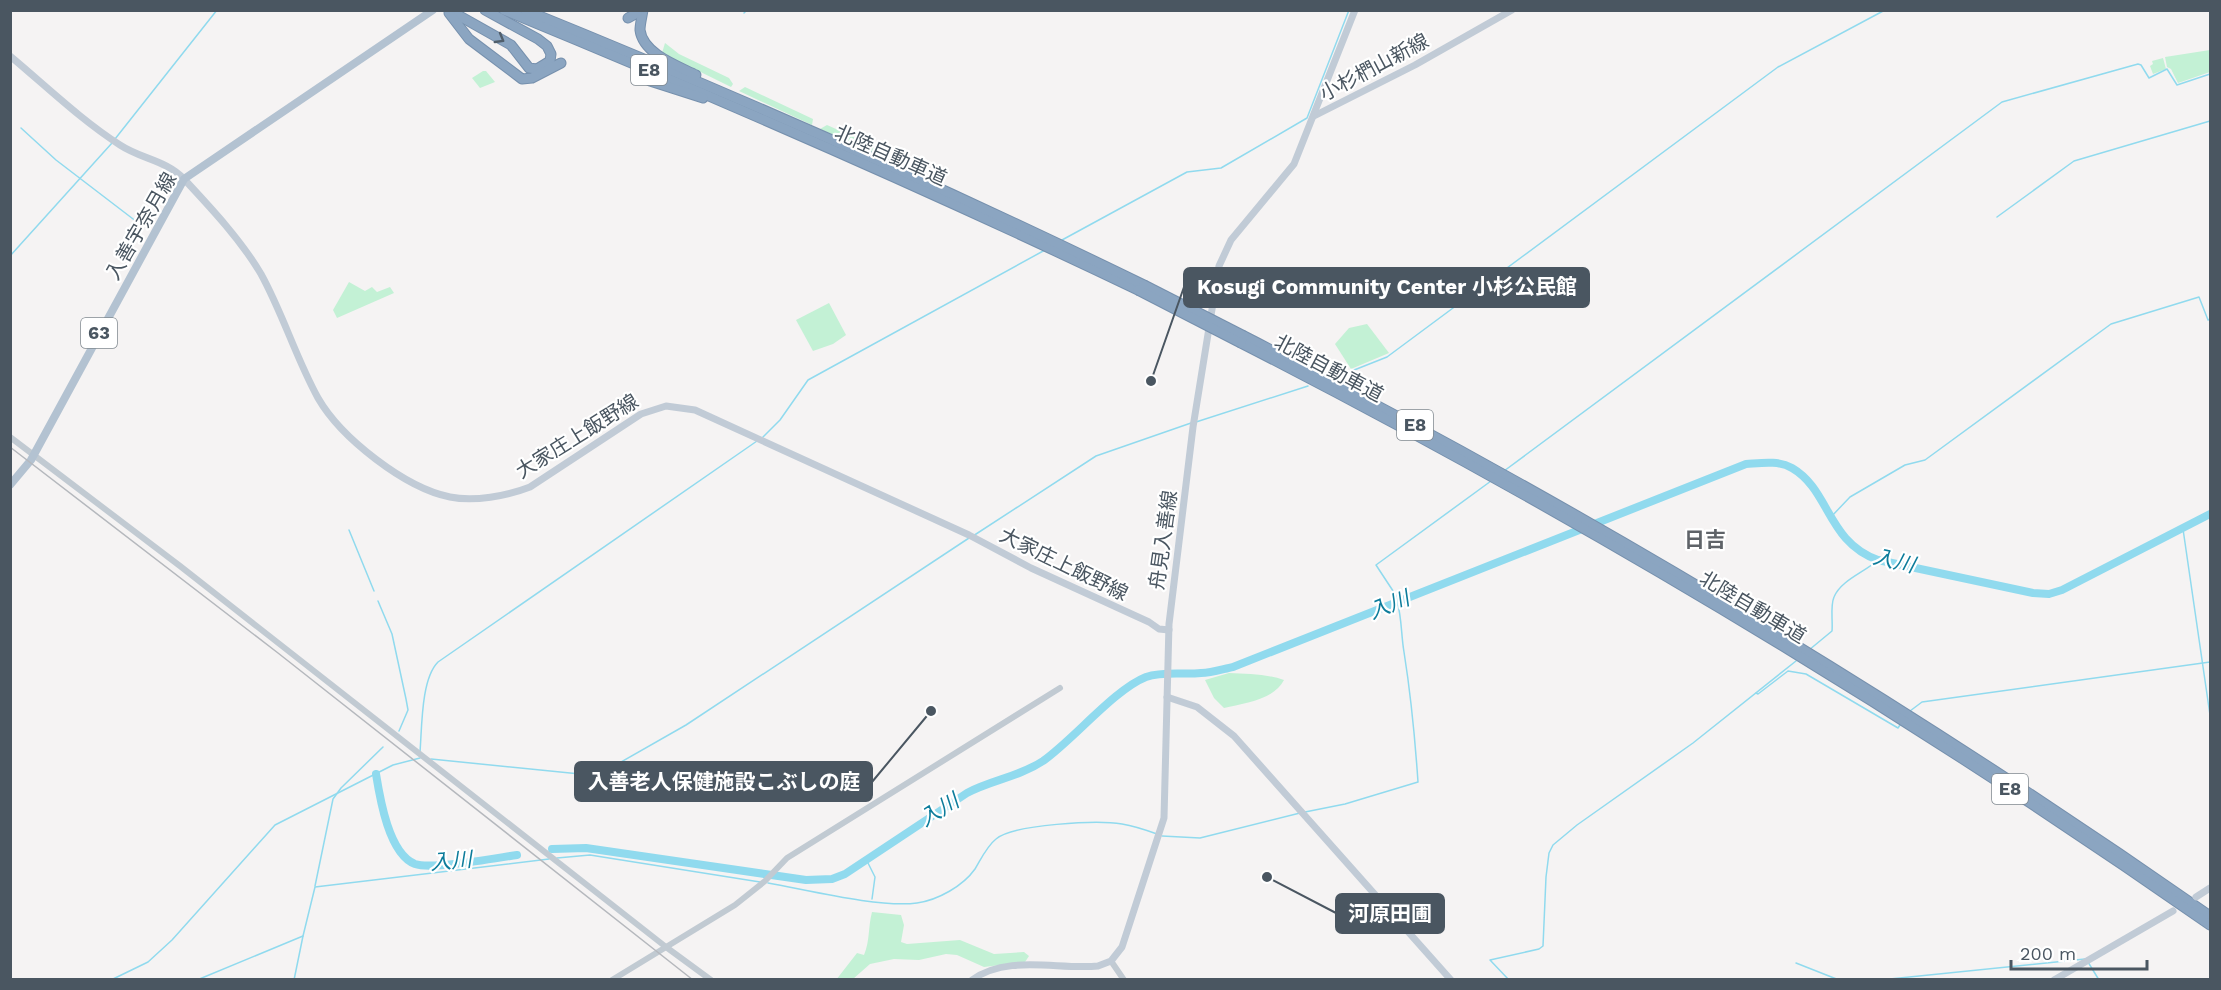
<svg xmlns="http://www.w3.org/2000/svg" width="2221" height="990" font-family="'Work Sans','Noto Sans JP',sans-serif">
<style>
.green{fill:#c3f1d5}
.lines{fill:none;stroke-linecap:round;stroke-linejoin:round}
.stream{stroke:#90daee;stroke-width:1.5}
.river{stroke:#90daee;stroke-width:8}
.motorway-casing{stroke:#7690ad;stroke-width:11}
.tertiary{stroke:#c1cad2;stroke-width:6}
.secondary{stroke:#c1cbd6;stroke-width:7}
.primary{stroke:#b3c2d1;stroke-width:8}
.motorway{stroke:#8ba5c1;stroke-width:9}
.rail{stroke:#b5b8bd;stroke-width:1.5}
.motorway-bridge-casing{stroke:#7690ad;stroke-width:11;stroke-linecap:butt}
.motorway-bridge{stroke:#8ba5c1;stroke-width:9}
.oneway{stroke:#505e6b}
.labels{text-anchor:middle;stroke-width:4.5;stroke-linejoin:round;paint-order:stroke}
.shield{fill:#fff;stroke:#808990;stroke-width:1.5}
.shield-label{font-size:18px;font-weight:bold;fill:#4a5661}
.street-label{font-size:20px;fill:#4a5661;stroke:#fff}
.neighbourhood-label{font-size:21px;font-weight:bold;fill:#5f6368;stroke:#fff}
.water-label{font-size:21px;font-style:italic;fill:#0c7c9b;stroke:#fff}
.leader{fill:none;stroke:#4a5661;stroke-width:2}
.callout-dot{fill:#4a5661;stroke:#fff;stroke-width:2}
.callout{fill:#4a5661;stroke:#4a5661;stroke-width:2}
.callout-label{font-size:21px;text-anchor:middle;font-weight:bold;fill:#fff}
</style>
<rect width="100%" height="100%" fill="#f5f3f3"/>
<!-- green -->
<g class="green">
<polygon points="665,43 679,54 729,78 733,84 731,87 662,53"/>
<polygon points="2210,50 2210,72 2178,83 2171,69 2167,67 2165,57"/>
<polygon points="2163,58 2166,69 2153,74 2150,66 2153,64 2152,61"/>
<polygon points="483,71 486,71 495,82 480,88 472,78"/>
<polygon points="745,87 813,119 812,125 739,91"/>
<polygon points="827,125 881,149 885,158 820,129"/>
<polygon points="349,282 365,291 372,287 377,292 390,287 394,293 337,318 333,310"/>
<polygon points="829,303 846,335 833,344 813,351 796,320"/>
<polygon points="1367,324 1389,353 1351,369 1335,344 1349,328"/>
<path d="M1229,673c19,1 38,1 55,7 -10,20 -40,23 -60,28l-10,-10 -9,-18z"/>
<path d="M872,912l29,3 3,10 -3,17 6,2 53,-4 34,14 30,-2 5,4 -4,6 -41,5 -27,-12 -11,-1 -27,6 -25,-1 -24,5 -17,15 -17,1 21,-27 7,2c6,-14 4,-28 8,-43z"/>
</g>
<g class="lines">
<!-- stream -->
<g class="stream">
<polyline points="744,13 747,10"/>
<polyline points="21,128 56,160 137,222"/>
<polyline points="115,139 217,10"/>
<polyline points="1997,217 2074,161 2210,121"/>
<polyline points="1062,240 1187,172 1221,168 1307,118 1349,10"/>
<polyline points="10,256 112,143"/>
<polyline points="1339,376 1387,357 1778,67 1885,10"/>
<polyline points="1196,422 1308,386"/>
<polyline points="763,437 780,420 808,380 1045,250"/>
<polyline points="1504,471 2002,102 2138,64 2141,65 2149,78 2167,69 2177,85 2210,74"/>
<polyline points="1830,518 1850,497 1905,465 1925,460 2111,324 2199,297 2208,320 2210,319"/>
<polyline points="2183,529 2210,715"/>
<polyline points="349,530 374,591"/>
<polyline points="973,536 1096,456 1191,423"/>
<polyline points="1399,600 1376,565 1491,481"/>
<polyline points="378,601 392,634 406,699 408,710 399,731"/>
<path d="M1809,650l23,-19c1,-10 -2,-25 2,-34 7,-17 31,-25 44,-37"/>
<polyline points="1756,693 1758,694 1788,671 1806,674 1898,728 1900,725"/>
<polyline points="1910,711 1922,702 2210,662"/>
<path d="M420,752c2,-25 1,-73 18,-90l319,-221"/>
<polyline points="431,759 580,774 607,770 686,725 969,538"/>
<path d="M1305,812l40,-8 73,-22c-3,-44 -7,-86 -14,-130 -3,-17 -2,-34 -7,-51"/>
<polyline points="1162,836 1200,838 1300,813"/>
<polyline points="557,858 590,855 760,882"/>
<polyline points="866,859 875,877 872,899"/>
<path d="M768,883c40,7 111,25 149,20 21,-3 46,-17 58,-34 6,-10 12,-23 21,-30 18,-15 102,-19 126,-15 12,2 24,6 35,10"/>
<polyline points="315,886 333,799 341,788 383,747"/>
<polyline points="2088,962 2099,980"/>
<polyline points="1796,963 1839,980"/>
<polyline points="111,980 148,962 172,940 275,825 393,765 420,758"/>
<polyline points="197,980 303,936 315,887 549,859"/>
<polyline points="294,980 303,936"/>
<polyline points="1509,980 1490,960 1539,949 1543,946 1546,877 1549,853 1553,845 1577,825 1693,743 1796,661"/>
<polyline points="1880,980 2085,959"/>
</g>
<!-- river -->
<g class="river">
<path d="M376,774c4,25 13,80 39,90 17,6 81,-6 102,-9"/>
<path d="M552,849l34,-1 220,32 26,-1 13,-5 122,-81c24,-13 52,-16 76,-32 30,-21 72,-72 103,-84 18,-6 37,-2 55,-4 11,0 22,-4 32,-6l513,-203c15,-1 32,-4 46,4 38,22 35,74 86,92l155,33 16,1 13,-4 148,-76"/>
</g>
<defs>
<g id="motorway">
<polyline points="449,10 511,45 529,68 537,69 550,61 551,54 547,46 538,39 485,10"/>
<path d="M504,10c214,88 425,180 634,280"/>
<path d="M525,10c210,85 416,176 619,275"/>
<path d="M643,10c-1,7 -3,14 -3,20 3,24 38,36 56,45"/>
<polyline points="449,13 469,39 522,79 532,78 561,63"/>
<polyline points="628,18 637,13"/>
<polyline points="650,81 703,98"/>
<path d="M1244,336c335,171 658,365 966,580"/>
<path d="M1241,343c336,172 660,366 969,582"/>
</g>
</defs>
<!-- motorway casing -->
<use href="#motorway" class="motorway-casing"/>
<!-- tertiary -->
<g class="tertiary">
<polyline points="10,437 180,566 666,947 711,980"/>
<polyline points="1111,961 1124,980"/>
<polyline points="612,980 735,905 765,881 787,858 1060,688"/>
</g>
<!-- secondary -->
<g class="secondary">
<path d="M10,56c36,30 71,64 110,89 21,14 46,15 64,34 27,29 57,61 77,95 22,40 35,84 57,124 23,40 87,90 132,99 24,5 57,-1 80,-10l111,-73 25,-8 29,4 274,125 62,33 118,54 10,7 10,1"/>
<polyline points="1314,116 1415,65 1512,10"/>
<polyline points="1167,697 1197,707 1234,736 1451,980"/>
<polyline points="2196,897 2210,888"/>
<path d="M972,980c35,-26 86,-10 126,-14l13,-5 11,-14 42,-129 5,-194 24,-197 26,-161 12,-26 63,-76 61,-154"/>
<polyline points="2054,980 2173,911"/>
</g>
<!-- primary -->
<polyline class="primary" points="10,485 31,460 184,179 433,10"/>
<!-- motorway -->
<use href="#motorway" class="motorway"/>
<!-- rail -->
<polyline class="rail" points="10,447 278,653 693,980"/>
<defs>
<g id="motorway-bridge">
<polyline points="1144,285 1244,336"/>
<polyline points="1138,290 1241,343"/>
</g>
</defs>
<!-- motorway-bridge casing -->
<use href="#motorway-bridge" class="motorway-bridge-casing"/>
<!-- motorway-bridge -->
<use href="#motorway-bridge" class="motorway-bridge"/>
</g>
<!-- one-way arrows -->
<defs><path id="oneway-chevron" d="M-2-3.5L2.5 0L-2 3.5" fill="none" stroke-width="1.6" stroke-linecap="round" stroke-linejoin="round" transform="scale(1.5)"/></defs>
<use class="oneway" href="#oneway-chevron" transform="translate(500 39) rotate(30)"/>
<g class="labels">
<!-- shield labels -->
<g class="shield">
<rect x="631" y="55" width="36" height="30" rx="4.5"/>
<rect x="81" y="318" width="36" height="30" rx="4.5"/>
<rect x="1397" y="410" width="36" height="30" rx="4.5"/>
<rect x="1992" y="774" width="36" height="30" rx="4.5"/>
</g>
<g class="shield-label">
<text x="649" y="76">E8</text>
<text x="99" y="339">63</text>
<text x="1415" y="431">E8</text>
<text x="2010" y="795">E8</text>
</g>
<!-- street labels -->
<g class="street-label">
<text transform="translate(1374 67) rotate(-28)" y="7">小杉椚山新線</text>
<text transform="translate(891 155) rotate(24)" y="7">北陸自動車道</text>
<text transform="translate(141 226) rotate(-60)" y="7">入善宇奈月線</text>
<text transform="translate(1329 368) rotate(28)" y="7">北陸自動車道</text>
<text transform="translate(577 436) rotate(-32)" y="7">大家庄上飯野線</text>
<text transform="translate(1163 540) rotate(-82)" y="7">舟見入善線</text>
<text transform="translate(1064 564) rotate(26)" y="7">大家庄上飯野線</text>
<text transform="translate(1753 607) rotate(31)" y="7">北陸自動車道</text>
</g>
<!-- neighbourhood labels -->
<g class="neighbourhood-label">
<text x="1705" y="547">日吉</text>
</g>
<!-- water labels -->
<g class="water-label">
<text transform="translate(1894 561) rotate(13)" y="7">入川</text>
<text transform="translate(1389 605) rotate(-22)" y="7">入川</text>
<text transform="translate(939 810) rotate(-32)" y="7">入川</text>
<text transform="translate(451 861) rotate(-5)" y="7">入川</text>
</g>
</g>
<!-- callouts -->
<path class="leader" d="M1151 381L1184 287M931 711L872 782M1267 877L1336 913"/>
<g class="callout-dot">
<circle cx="1151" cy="381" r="6"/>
<circle cx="931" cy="711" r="6"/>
<circle cx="1267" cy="877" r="6"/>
</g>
<g class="callout">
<rect x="1184" y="268" width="405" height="39" rx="6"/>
<rect x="575" y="762" width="297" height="39" rx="6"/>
<rect x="1336" y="894" width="108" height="39" rx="6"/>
</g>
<g class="callout-label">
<text x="1387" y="294">Kosugi Community Center 小杉公民館</text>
<text x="724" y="789">入善老人保健施設こぶしの庭</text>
<text x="1390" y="921">河原田圃</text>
</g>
<!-- border -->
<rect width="2221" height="990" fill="none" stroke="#4a5661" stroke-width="24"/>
<!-- scale -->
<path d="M2011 960v9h136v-9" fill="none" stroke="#4a5661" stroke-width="3"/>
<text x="2020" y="960" font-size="18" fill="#4a5661" stroke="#ffffff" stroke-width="4.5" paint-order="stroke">200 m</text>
</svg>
